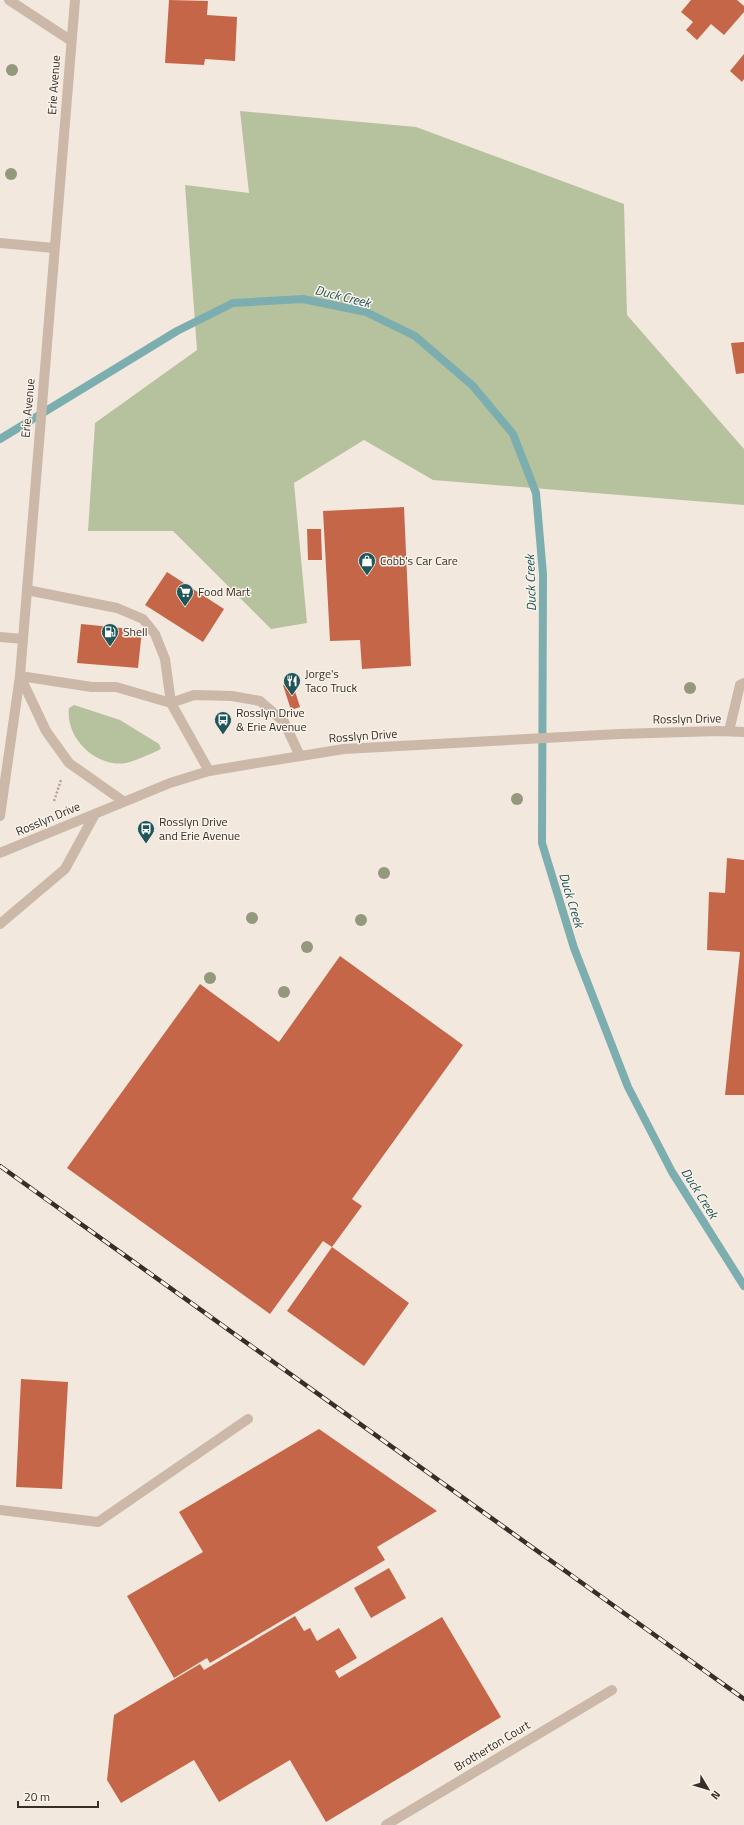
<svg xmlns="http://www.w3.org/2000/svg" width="744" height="1825" font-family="'Titillium Web',sans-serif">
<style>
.green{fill:#b6c29d}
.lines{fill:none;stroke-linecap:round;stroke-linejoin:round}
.stream{stroke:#7caeb0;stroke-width:8}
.building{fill:#c66648}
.path{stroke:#b7a293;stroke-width:2.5;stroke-dasharray:2 2;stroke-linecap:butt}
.service{stroke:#cbb8a9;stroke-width:10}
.minor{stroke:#cbb8a9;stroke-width:10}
.tertiary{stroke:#cbb8a9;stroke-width:10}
.rail-casing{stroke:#382e29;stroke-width:4.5}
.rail{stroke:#faf3ea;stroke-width:3;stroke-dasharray:9;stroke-linecap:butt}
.tree{fill:#94987c}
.labels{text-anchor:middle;stroke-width:3;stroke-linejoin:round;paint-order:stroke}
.street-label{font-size:12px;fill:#382e29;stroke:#faf3ea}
.poi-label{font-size:12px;fill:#382e29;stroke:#faf3ea;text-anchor:start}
.water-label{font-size:13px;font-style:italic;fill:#1e565a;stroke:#faf3ea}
</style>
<rect width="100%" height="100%" fill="#f3e8dd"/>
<!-- green -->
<g class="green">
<polygon points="240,111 416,127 624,204 627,315 744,449 744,505 433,480 364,440 294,483 307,623 271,629 173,531 88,531 95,423 197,350 185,185 249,193"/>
<path d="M74,705l46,15 39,24 2,5c-11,5 -23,11 -35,14 -30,5 -61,-25 -57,-55z"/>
</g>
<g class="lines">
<!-- stream -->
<polyline class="stream" points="0,439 177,331 233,303 303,299 366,312 415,336 473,386 513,434 536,493 543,574 542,843 574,948 628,1087 672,1172 744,1286"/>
</g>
<!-- building -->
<g class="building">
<polygon points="169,0 208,1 207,15 237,17 235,61 205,59 204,65 165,63"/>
<polygon points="691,0 737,0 744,6 744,12 724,35 711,24 697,40 686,30 693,22 681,12"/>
<polygon points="744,54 744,79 742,82 730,71"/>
<polygon points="744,342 744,373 736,374 731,343"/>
<polygon points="404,507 411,666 362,669 360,640 330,641 323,511"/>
<polygon points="307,529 321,529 322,560 308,560"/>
<polygon points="167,572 224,609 203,642 145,605"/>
<polygon points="81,624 142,630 138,668 77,663"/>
<polygon points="292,682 300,707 291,710 283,685"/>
<polygon points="727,858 744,860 744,1095 725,1095 740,952 707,950 709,892 725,893"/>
<polygon points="340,956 463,1045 352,1199 362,1206 332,1247 323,1241 270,1314 67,1168 200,984 279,1042"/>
<polygon points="332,1247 409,1303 364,1366 287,1311"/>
<polygon points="21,1379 68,1382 62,1489 16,1487"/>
<polygon points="319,1429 437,1511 377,1547 385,1560 210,1663 207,1658 174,1678 127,1596 203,1552 179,1512"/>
<polygon points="389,1568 406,1598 371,1618 354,1588"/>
<polygon points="295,1616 304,1631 310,1628 317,1641 339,1628 357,1658 335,1671 339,1678 442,1617 501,1717 326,1822 290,1760 219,1802 194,1760 121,1803 107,1780 114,1715 200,1664 204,1670"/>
</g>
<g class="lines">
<!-- path -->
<polyline class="path" points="54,801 61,780"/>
<!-- service -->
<g class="service">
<polyline points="0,243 54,248"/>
<polyline points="27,590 117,608 143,619 155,634 165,659 171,703 194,695 232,696 260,701 284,722 300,756"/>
<polyline points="0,637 23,639"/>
<polyline points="20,676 92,687 116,687 171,703 209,771"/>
<polyline points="729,731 740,685 744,683"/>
<polyline points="0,1510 98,1522 248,1419"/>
</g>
<!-- minor -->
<g class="minor">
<polyline points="9,0 70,40"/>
<polyline points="386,1825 612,1690"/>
</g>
<!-- tertiary -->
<g class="tertiary">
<polyline points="20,676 46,731 69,763 123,801"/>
<polyline points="0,816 20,676 75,0"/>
<polyline points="0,853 170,783 209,771 251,764 344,749 619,734 718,731 744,732"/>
<polyline points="0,924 65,869 95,814"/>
</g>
<defs>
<polyline id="rail" points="0,1166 744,1699"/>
</defs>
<!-- rail casing -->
<use href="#rail" class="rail-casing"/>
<!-- rail -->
<use href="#rail" class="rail"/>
</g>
<!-- trees -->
<g class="tree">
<circle cx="12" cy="70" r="6"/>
<circle cx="11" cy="174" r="6"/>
<circle cx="690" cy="688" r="6"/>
<circle cx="517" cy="799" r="6"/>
<circle cx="384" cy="873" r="6"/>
<circle cx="252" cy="918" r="6"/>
<circle cx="361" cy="920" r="6"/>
<circle cx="307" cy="947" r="6"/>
<circle cx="210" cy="978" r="6"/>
<circle cx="284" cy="992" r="6"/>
</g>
<!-- icons -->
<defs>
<symbol id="shop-pin" viewBox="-11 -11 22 30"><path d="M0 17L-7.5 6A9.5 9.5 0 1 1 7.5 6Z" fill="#1e565a" stroke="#faf3ea"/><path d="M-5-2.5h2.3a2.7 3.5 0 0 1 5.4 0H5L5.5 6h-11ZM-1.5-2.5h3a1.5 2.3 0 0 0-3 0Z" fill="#fff"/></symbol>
<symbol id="supermarket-pin" viewBox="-11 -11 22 30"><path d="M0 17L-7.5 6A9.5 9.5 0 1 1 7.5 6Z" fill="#1e565a" stroke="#faf3ea"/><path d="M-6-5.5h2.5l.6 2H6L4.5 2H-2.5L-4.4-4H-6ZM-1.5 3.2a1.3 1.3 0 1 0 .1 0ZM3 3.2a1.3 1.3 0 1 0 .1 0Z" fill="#fff"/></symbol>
<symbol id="fuel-pin" viewBox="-11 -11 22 30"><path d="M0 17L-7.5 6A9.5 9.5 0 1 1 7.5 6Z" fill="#1e565a" stroke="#faf3ea"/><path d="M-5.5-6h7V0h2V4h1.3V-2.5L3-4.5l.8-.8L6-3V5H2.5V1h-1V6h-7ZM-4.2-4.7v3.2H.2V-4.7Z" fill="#fff"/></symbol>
<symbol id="restaurant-pin" viewBox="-11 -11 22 30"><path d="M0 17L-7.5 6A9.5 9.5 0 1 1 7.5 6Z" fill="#1e565a" stroke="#faf3ea"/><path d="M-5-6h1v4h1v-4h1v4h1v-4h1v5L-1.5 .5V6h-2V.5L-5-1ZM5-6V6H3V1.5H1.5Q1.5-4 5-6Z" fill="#fff"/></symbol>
<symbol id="bus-pin" viewBox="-11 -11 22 30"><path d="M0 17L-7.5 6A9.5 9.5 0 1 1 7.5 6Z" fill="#1e565a" stroke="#faf3ea"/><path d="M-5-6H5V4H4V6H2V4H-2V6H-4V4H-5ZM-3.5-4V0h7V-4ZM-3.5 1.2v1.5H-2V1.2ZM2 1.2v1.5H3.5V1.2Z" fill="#fff"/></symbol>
</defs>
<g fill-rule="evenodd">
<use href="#shop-pin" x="357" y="551" width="20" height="27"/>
<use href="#supermarket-pin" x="175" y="582" width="20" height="27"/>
<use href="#fuel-pin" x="100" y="622" width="20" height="27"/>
<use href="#restaurant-pin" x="282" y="671" width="20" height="27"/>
<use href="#bus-pin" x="213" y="710" width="20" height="27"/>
<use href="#bus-pin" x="136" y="819" width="20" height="27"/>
</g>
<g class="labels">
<!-- street labels -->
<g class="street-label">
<text transform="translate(54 85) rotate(-86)" y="4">Erie Avenue</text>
<text transform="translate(28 408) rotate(-85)" y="4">Erie Avenue</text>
<text transform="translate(687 719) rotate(-1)" y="4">Rosslyn Drive</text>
<text transform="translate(363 736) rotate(-4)" y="4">Rosslyn Drive</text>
<text transform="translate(48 819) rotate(-23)" y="4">Rosslyn Drive</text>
<text transform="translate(492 1746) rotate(-31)" y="4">Brotherton Court</text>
</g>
<!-- poi labels -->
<g class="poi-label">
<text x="380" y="565">Cobb's Car Care</text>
<text x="198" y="596">Food Mart</text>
<text x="123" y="636">Shell</text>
<text x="305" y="678">Jorge's<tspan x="305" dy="14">Taco Truck</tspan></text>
<text x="236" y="717">Rosslyn Drive<tspan x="236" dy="14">&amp; Erie Avenue</tspan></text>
<text x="159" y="826">Rosslyn Drive<tspan x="159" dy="14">and Erie Avenue</tspan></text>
</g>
<!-- water labels -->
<g class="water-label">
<text transform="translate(343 296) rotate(14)" y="5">Duck Creek</text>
<text transform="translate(530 583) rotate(-92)" y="5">Duck Creek</text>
<text transform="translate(572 900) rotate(73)" y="5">Duck Creek</text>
<text transform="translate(700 1193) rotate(58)" y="5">Duck Creek</text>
</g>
</g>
<!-- north arrow -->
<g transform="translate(708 1789) rotate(128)" stroke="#faf3ea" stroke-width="3" paint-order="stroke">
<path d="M0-3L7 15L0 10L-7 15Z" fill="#382e29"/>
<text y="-6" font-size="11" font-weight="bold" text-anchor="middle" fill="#382e29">N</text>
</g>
<!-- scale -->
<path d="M18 1801v6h80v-6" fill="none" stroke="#382e29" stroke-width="2"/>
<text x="24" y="1801" font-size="12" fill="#382e29" stroke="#faf3ea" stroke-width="3" paint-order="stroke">20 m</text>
</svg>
